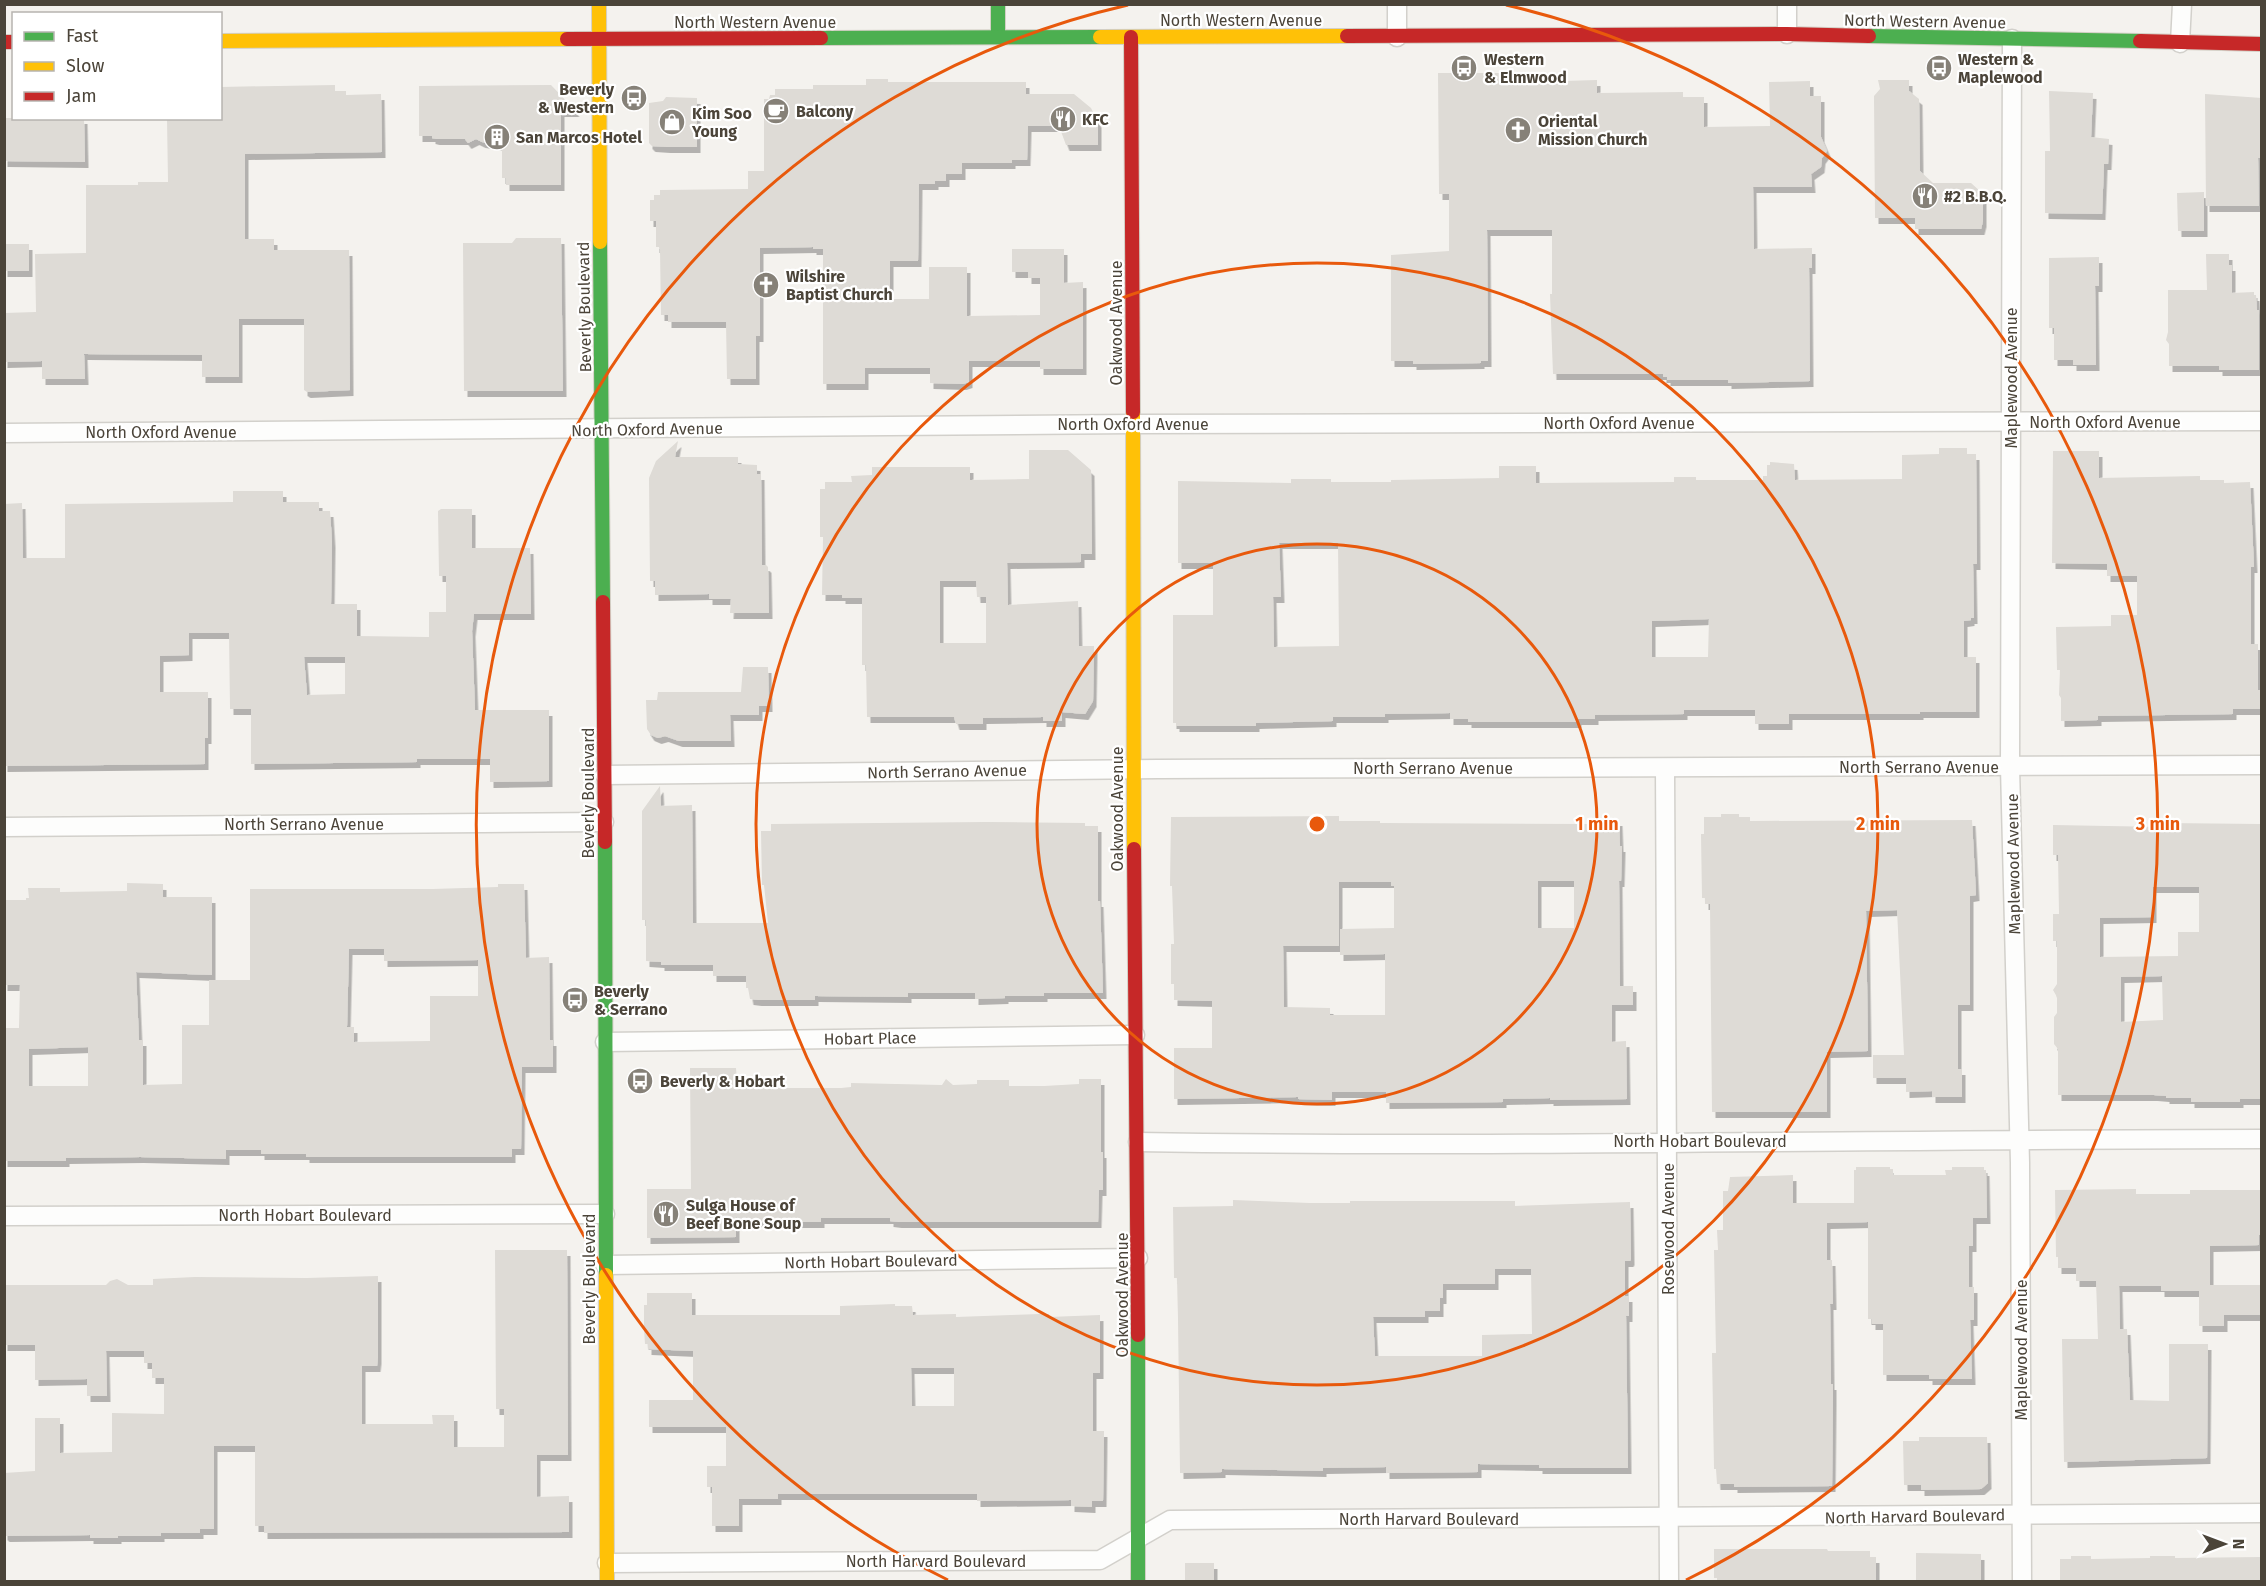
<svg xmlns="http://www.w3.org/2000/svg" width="2266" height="1586" font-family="'Fira Sans',sans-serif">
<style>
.building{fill:#dedbd6;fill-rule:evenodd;filter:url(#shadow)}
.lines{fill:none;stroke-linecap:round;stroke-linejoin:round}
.street-casing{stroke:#d2d0cb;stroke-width:21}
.fast-casing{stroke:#d3cfc5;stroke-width:16}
.slow-casing{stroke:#d3cfc5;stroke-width:16}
.jam-casing{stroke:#d3cfc5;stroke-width:16}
.street{stroke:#fdfdfc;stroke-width:18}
.fast{stroke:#4caf50;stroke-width:14}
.slow{stroke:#ffc107;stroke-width:14}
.jam{stroke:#c62828;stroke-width:14}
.ring{fill:none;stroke:#e8590c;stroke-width:3}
.labels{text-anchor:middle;stroke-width:4.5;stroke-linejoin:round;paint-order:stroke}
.street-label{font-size:16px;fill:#4b4439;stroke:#fff}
.poi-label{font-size:16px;font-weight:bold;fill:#4b4439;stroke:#fff;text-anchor:start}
.centre{fill:#e8590c;stroke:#fff;stroke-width:3}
.ring-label{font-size:18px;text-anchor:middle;font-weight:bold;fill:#e8590c;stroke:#fff;stroke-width:4.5;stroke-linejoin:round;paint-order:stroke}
</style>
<defs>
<filter id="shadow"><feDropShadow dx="3.5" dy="6" stdDeviation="0" flood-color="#0004"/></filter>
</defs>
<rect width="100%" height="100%" fill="#f4f2ee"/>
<!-- building -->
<g class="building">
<polygon points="1438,73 1563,73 1563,81 1597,80 1597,93 1683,92 1683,97 1704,97 1704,127 1770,126 1769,82 1810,81 1810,96 1821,96 1821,137 1827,151 1822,158 1821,167 1811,174 1812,187 1753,187 1754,249 1812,248 1812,268 1809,268 1810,381 1728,383 1728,380 1667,380 1667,377 1663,377 1663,374 1553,374 1550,294 1552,294 1552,230 1487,230 1488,361 1481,361 1481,363 1413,364 1413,361 1391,361 1391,255 1449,251 1449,194 1439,194"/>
<polygon points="866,79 888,79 888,82 1026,82 1026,94 1074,94 1091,108 1098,122 1098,145 1066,145 1059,126 1028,126 1027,160 1012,160 1012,163 962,163 962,174 946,174 946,181 935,181 935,184 919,184 918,261 890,261 890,299 929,299 929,267 967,267 967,316 1040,315 1040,278 1028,278 1028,272 1012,272 1012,249 1064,249 1064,283 1083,282 1083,369 1040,369 1040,361 969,361 969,382 963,384 930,383 930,368 865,368 865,384 823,384 823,249 813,249 813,247 760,248 760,336 756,336 756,379 727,379 726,322 668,322 668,315 661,315 660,249 659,247 656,247 656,221 650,221 650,200 654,200 654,195 660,195 660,190 748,189 748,171 764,171 764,99 769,99 770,95 775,95 775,89 813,89 813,85 866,85"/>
<polygon points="1878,80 1909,80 1909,91 1919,99 1920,171 1933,183 1971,183 1981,192 1983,195 1983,221 1981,229 1915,229 1915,218 1875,218 1874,96 1880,89"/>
<polygon points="335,85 335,91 346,91 346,95 381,94 382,152 245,154 245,239 274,239 274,250 349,250 350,390 307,392 304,390 304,319 239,319 239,377 202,377 202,355 84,354 85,379 42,379 42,361 4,362 4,313 36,312 35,254 86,253 86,185 138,185 138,182 168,182 167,118 220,118 220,87"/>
<polygon points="551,85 576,111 561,111 561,185 506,185 506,178 502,178 502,145 482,142 476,139 468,143 465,139 436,139 432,138 432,136 419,136 419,86"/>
<polygon points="2049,91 2093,93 2091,137 2109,139 2108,164 2104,164 2102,214 2045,213 2045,151 2050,151"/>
<polygon points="2205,94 2262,98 2262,158 2258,158 2259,206 2206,206"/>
<polygon points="666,97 697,98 697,147 667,147 652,146 649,143 649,103 663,101"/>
<polygon points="4,118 84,118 85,162 4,161"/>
<polygon points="2204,192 2204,231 2178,231 2177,193"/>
<polygon points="516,238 561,238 563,391 464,391 463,243 512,243"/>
<rect x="4" y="244" width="25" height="27"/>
<polygon points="2206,254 2229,254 2229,265 2232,265 2232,293 2254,292 2254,295 2256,295 2257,310 2259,310 2259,370 2219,370 2219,366 2169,366 2169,344 2166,340 2168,332 2168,290 2207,290"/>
<polygon points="2099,257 2099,286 2095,286 2096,365 2073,365 2073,360 2054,360 2054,328 2049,328 2049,258"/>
<polygon points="678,441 675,457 738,457 738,464 757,465 757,474 761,474 762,565 766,565 768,567 769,613 730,613 731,599 709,599 709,594 655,595 655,581 650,581 649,478 656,461"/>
<path d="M1939,448h28v6h9l1,110h-4l1,54h-3v2l-7,1v36h12v55h-56v2h-131v10h-34v-14h-71v4l-89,1v4h-17v3h-110v-3h-18v-6l-65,1v3h-52v4l-77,2v3h-80v-3h-3v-108h40v-52h-35v-82l113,2v-4h40v3h60v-2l108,-2v-12h37v17l138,-1v-5h22v3h67v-4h4v-11h3v-3l24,2 1,16 107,-1v-24l37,-1zM1279,543h59l1,103 -65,1 -1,-50h8zM1709,619l-1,38h-56v-36z"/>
<path d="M1029,450h39l23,20 1,84h-11v8l-74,1 1,42 70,-4 1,45h15l-1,55 -8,13 -23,-2v9h-19v-4l-60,1v6h-27l-2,-7h-87l-1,-52h-4v-67h-20v-3h-20l1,-58h-3v-48h5v-7h27l-1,-6 21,-1v-8h98v13l59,-1zM940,581h36l1,16h9v46h-46z"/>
<polygon points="2053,451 2099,451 2099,478 2200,476 2200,480 2224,480 2224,483 2250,482 2254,567 2251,567 2251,644 2258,644 2258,690 2261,690 2261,709 2233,709 2233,714 2098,716 2098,720 2061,721 2061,698 2059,695 2060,670 2057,670 2056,627 2111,626 2111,615 2137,615 2137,576 2107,576 2107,564 2052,563"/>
<path d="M233,491h50v11h36v9h11l2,31 -1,62h26v32l72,1v-25h17v-36h-7l-1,-65 3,-2h31v39h58l1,66h-57l-2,17 3,79h74v71l-59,1v-23h-73v3l-166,2v-55h-21l-1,-76h-40v22l-29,1v36h48v46h-3v26l-201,2v-262l18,-1 1,55h42v-54l168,-2zM304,657h41v37l-38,1z"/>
<polygon points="743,667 768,667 769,706 759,706 759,715 730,715 731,741 679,741 665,736 658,738 651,735 647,729 646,700 657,700 658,692 741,692"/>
<polygon points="660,786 661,806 692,805 693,923 768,923 764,885 762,885 761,831 771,831 771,824 986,822 1085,823 1085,826 1098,826 1098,901 1100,901 1103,993 1044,993 1044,996 1005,996 1005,998 975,999 975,993 908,993 908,997 815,996 815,1000 758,1000 750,999 748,988 746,988 746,976 713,976 713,965 661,965 661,962 646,961 646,920 642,920 642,811"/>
<polygon points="1721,814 1739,814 1739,817 1750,817 1750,821 1972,820 1976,895 1970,896 1970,1005 1958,1005 1958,1069 1962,1069 1962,1097 1932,1097 1932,1091 1906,1092 1906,1078 1873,1078 1873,1055 1904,1055 1897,910 1866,911 1868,1051 1827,1052 1827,1112 1712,1112 1710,904 1705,904 1705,898 1702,898 1701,834 1704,834 1704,817 1721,817"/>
<path d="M1339,816v5h41v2l214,1 -1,-3 26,-1 1,26h2l-1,35h-2l1,105h13v19h-21v37l14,-1 1,58 -77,1v-2l-47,1v3l-117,1v-11h-54v8l-34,-1v-2l-124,2v-51h38v-47l-38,-1v-16h-3v-40h3l-2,-58h-2l1,-69zM1538,881h36v47h-36zM1339,882h52v4h3v42l-54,1v26l45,-1v61h-55v-7l-46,-1 -1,-61h56z"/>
<path d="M2163,823l99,1v275h-22v3h-49v-4h-25v-2l-12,-1h-96v-46l-4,-5v-27l3,-4v-16l-4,-7 4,-6v-43h-4v-27h6l-1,-59h-5v-30l110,2zM2153,887h46v45h-21v24l-78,1v-39l53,-1zM2162,976l1,44 -42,2v-45z"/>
<path d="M127,883l36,1v13h49v78l-76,-3 3,68h4v45l39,-1v-59h27v-45h41v-91h182l66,-2v-3h26l2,74 23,-1 1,83h3v27h-31l-1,82h-9v8h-206v-3h-45v-4h-35v9l-86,-2 -74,1v3h-62v-133h15l1,-43h-16v-85h22v-2h3l-1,-10h32v4l67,-1zM349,949h35v12l94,-1v36h-48v45l-76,1v-15h-7zM88,1047v39h-59v-37z"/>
<polygon points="690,1068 736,1068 737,1081 768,1081 768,1088 841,1088 851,1087 851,1083 942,1085 946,1079 953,1085 977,1084 977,1080 1009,1080 1009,1086 1044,1086 1079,1084 1079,1079 1101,1079 1101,1152 1103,1152 1103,1190 1099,1190 1098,1222 898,1222 890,1221 890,1218 821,1218 821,1222 756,1222 736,1217 736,1237 647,1238 647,1189 691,1189"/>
<polygon points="1856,1167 1890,1167 1890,1169 1893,1169 1893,1175 1946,1175 1945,1170 1952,1170 1952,1167 1984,1167 1984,1170 1986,1170 1987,1218 1973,1218 1973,1246 1969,1246 1969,1287 1974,1287 1974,1320 1970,1320 1972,1379 1929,1379 1929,1375 1883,1375 1883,1324 1872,1324 1872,1319 1868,1319 1868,1222 1827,1223 1827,1260 1832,1260 1833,1304 1830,1304 1831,1384 1833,1384 1833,1400 1832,1486 1734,1487 1734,1484 1717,1484 1716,1469 1714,1469 1712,1353 1716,1353 1714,1250 1718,1250 1717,1230 1723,1230 1723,1191 1728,1191 1730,1177 1793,1175 1793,1203 1854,1203 1854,1170 1856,1170"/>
<polygon points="2136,1189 2136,1194 2190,1194 2190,1190 2262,1190 2262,1235 2259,1235 2259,1245 2210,1246 2210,1285 2262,1285 2262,1315 2224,1315 2224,1326 2199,1326 2199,1291 2161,1291 2161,1286 2119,1286 2120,1329 2127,1329 2130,1400 2169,1401 2169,1344 2208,1344 2207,1458 2064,1462 2062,1339 2098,1339 2096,1281 2076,1281 2076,1268 2058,1268 2058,1257 2056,1257 2055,1190"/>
<path d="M1233,1200l77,3h40v-2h165v5l115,-4 1,57 -1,2h-5v35h4v20h-3l2,152h-89v-3l-61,-1v8l-92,1v-6l-63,1v3l-101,-2v3l-42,1 -2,-154 -1,-41h-3l-1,-71 60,-1zM1495,1269h36l1,65 -50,1v21h-107l-2,-39h52v-6h15v-13h3v-14h52z"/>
<polygon points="495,1250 567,1250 568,1455 537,1455 537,1497 569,1496 569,1532 264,1533 264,1526 255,1526 255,1446 214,1446 214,1529 200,1529 200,1533 161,1533 161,1536 118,1536 118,1538 90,1538 90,1535 6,1536 4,1534 4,1473 35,1471 35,1418 60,1418 60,1453 112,1452 112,1413 164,1414 164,1378 152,1378 152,1363 144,1363 144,1351 106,1351 107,1396 87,1396 87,1379 35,1380 35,1345 4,1345 4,1285 106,1285 110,1281 117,1279 128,1285 153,1285 153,1279 195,1277 306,1278 378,1276 378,1358 377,1366 362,1366 362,1424 433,1424 432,1415 454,1415 454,1447 504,1447 504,1409 496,1409"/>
<path d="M647,1293h45v22h148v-9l55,-2v2h17l1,9 43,-1v3l84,-3h9v3l51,-2v58h-7v58h11l-1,70h-11v6l-21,-1v-6l-94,1v-7h-199v5h-39v27h-27v-39h-5v-21h19v-39h-77v-27h44v-49l-45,-2v-5h-3l-1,-15v-24h3zM911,1368h43v38h-42z"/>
<polygon points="1919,1437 1987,1437 1988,1483 1981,1489 1921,1490 1921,1485 1904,1485 1903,1441 1919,1441"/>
<polygon points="1714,1549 1827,1549 1828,1551 1870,1551 1870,1557 1876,1557 1876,1581 1717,1581 1717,1578 1714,1578"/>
<polygon points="1916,1553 1981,1554 1981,1581 1916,1581"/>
<polygon points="2071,1556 2091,1556 2091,1559 2150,1558 2150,1556 2175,1556 2175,1558 2262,1557 2262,1581 2060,1581 2060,1559 2071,1559"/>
<rect x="1185" y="1563" width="29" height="18"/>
</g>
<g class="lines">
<defs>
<g id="street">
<polyline points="1397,4 1397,37"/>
<polyline points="1787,4 1787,34"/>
<polyline points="2012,39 2010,767 2020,1163 2022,1582"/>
<polyline points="2180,43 2182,4"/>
<polyline points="4,433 1133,424 2262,421"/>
<polyline points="1665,768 1669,1582"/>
<polyline points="605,775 1158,769 2262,765"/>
<polyline points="4,827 604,822"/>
<polyline points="605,1042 1135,1035"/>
<path d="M1138,1142c375,6 749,-3 1124,-3"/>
<polyline points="4,1216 605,1214"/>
<polyline points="605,1265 1138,1258"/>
<polyline points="607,1563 1100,1560 1170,1520 2262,1513"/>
</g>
<g id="fast">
<polyline points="998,4 998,36"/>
<polyline points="1869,36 2140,41"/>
<polyline points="821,38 1100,37"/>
<polyline points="600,242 603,602"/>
<polyline points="605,842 606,1275"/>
<polyline points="1138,1335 1138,1582"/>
</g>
<g id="slow">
<polyline points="599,4 600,242"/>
<polyline points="1100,37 1347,36"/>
<polyline points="220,41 567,39"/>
<polyline points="1133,412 1134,849"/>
<polyline points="606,1275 607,1582"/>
</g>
<g id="jam">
<polyline points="1347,36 1787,34 1869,36"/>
<polyline points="1131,37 1133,412"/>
<polyline points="567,39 821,38"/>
<polyline points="2140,41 2262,44"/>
<polyline points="4,42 14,42"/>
<polyline points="603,602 605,842"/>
<polyline points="1134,849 1138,1335"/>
</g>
</defs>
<!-- street casing -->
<use href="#street" class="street-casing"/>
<!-- fast casing -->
<use href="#fast" class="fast-casing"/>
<!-- slow casing -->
<use href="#slow" class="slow-casing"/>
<!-- jam casing -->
<use href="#jam" class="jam-casing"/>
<!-- street -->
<use href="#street" class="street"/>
<!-- fast -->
<use href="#fast" class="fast"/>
<!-- slow -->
<use href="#slow" class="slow"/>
<!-- jam -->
<use href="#jam" class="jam"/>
</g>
<!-- distance rings -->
<g class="ring">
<circle cx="1317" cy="824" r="280"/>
<circle cx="1317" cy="824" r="561"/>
<path d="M948 1580A841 841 0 0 1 1128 5M1506 5A841 841 0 0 1 1686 1580"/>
</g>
<!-- icons -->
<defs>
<symbol id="bus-disc" viewBox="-11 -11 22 22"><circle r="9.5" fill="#868178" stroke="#fff"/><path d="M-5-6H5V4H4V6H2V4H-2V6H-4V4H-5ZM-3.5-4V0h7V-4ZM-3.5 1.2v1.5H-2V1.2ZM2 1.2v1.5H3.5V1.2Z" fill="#fff"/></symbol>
<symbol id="cafe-disc" viewBox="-11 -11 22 22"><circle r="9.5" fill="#868178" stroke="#fff"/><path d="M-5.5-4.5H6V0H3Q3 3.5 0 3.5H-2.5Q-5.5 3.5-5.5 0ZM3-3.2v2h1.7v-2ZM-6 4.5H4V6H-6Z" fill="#fff"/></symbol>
<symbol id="restaurant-disc" viewBox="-11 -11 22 22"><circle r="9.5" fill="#868178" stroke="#fff"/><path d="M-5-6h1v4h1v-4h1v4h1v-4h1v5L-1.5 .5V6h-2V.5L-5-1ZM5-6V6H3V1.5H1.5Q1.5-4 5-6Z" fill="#fff"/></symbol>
<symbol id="shop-disc" viewBox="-11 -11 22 22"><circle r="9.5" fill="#868178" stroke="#fff"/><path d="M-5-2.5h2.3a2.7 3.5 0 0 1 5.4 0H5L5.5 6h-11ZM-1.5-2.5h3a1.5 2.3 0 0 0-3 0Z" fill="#fff"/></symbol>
<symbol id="church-disc" viewBox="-11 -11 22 22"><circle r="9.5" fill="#868178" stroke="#fff"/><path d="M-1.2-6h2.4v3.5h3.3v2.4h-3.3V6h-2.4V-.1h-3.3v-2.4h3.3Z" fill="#fff"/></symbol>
<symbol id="building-disc" viewBox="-11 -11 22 22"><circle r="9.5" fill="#868178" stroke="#fff"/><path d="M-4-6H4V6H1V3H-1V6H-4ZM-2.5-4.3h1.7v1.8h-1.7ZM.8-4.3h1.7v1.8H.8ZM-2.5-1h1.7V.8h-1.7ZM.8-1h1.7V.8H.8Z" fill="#fff"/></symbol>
</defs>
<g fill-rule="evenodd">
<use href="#bus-disc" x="1449" y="53" width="30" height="30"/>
<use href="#bus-disc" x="1924" y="53" width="30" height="30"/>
<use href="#bus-disc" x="619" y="83" width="30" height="30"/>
<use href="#cafe-disc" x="761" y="96" width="30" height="30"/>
<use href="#restaurant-disc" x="1048" y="104" width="30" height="30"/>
<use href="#shop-disc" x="657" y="107" width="30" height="30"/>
<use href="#church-disc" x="1503" y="115" width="30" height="30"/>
<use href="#building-disc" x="482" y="122" width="30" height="30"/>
<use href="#restaurant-disc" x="1910" y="181" width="30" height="30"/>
<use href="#church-disc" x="751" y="270" width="30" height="30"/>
<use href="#bus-disc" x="560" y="985" width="30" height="30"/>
<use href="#bus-disc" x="625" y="1066" width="30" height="30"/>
<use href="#restaurant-disc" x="651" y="1199" width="30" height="30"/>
</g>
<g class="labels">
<!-- street labels -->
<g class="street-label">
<text x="1241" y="26">North Western Avenue</text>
<text transform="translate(1925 21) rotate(1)" y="6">North Western Avenue</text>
<text x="755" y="28">North Western Avenue</text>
<text transform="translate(584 307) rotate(-91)" y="6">Beverly Boulevard</text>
<text transform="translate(1116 323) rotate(-90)" y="6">Oakwood Avenue</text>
<text transform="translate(2011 378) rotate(-90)" y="6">Maplewood Avenue</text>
<text x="2105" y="428">North Oxford Avenue</text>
<text x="1619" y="429">North Oxford Avenue</text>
<text x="1133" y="430">North Oxford Avenue</text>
<text transform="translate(647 429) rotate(-1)" y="6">North Oxford Avenue</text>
<text x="161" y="438">North Oxford Avenue</text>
<text x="1919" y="773">North Serrano Avenue</text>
<text x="1433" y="774">North Serrano Avenue</text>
<text transform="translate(947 771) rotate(-1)" y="6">North Serrano Avenue</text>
<text transform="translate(588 793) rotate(-90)" y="6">Beverly Boulevard</text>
<text transform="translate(1117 809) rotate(-90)" y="6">Oakwood Avenue</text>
<text x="304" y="830">North Serrano Avenue</text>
<text transform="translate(2013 864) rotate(-91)" y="6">Maplewood Avenue</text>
<text transform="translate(870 1038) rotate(-1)" y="6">Hobart Place</text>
<text x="1700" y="1147">North Hobart Boulevard</text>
<text x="305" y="1221">North Hobart Boulevard</text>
<text transform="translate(1668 1229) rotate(-90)" y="6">Rosewood Avenue</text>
<text transform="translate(871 1261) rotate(-1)" y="6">North Hobart Boulevard</text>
<text transform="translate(589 1279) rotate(-90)" y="6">Beverly Boulevard</text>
<text transform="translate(1122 1295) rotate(-90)" y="6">Oakwood Avenue</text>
<text transform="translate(2021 1350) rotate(-90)" y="6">Maplewood Avenue</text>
<text transform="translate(1915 1516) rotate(-1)" y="6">North Harvard Boulevard</text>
<text x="1429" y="1525">North Harvard Boulevard</text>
<text x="936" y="1567">North Harvard Boulevard</text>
</g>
<!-- poi labels -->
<g class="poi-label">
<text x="1484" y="65">Western<tspan x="1484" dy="18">&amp; Elmwood</tspan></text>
<text x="1958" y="65">Western &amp;<tspan x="1958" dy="18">Maplewood</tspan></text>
<text x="614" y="95" text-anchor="end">Beverly<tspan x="614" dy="18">&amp; Western</tspan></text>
<text x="796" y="117">Balcony</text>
<text x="692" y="119">Kim Soo<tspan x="692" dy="18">Young</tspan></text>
<text x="1082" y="125">KFC</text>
<text x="1538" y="127">Oriental<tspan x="1538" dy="18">Mission Church</tspan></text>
<text x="516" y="143">San Marcos Hotel</text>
<text x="1944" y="202">#2 B.B.Q.</text>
<text x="786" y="282">Wilshire<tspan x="786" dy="18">Baptist Church</tspan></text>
<text x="594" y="997">Beverly<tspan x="594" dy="18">&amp; Serrano</tspan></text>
<text x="660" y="1087">Beverly &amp; Hobart</text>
<text x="686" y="1211">Sulga House of<tspan x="686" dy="18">Beef Bone Soup</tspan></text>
</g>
</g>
<circle cx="1317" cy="824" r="9" class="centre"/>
<g class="ring-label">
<text x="1597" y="830">1 min</text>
<text x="1878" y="830">2 min</text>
<text x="2158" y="830">3 min</text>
</g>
<!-- border -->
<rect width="2266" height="1586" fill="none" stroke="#4b4439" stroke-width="12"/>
<!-- legend -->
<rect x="12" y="12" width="210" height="108" fill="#ffffff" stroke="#b7b4b0" stroke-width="1.5"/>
<rect x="24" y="32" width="30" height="9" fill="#4caf50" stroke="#b7b4b0" stroke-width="1.5"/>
<text x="66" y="42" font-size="18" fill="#4b4439">Fast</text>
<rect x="24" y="62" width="30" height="9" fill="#ffc107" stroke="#b7b4b0" stroke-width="1.5"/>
<text x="66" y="72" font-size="18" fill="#4b4439">Slow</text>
<rect x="24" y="92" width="30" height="9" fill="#c62828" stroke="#b7b4b0" stroke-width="1.5"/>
<text x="66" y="102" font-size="18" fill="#4b4439">Jam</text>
<!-- north arrow -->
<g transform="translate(2224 1544) rotate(90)" stroke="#ffffff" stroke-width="4.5" paint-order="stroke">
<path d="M0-4.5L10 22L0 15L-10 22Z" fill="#4b4439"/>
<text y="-9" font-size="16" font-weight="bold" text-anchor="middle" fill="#4b4439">N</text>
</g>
</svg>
